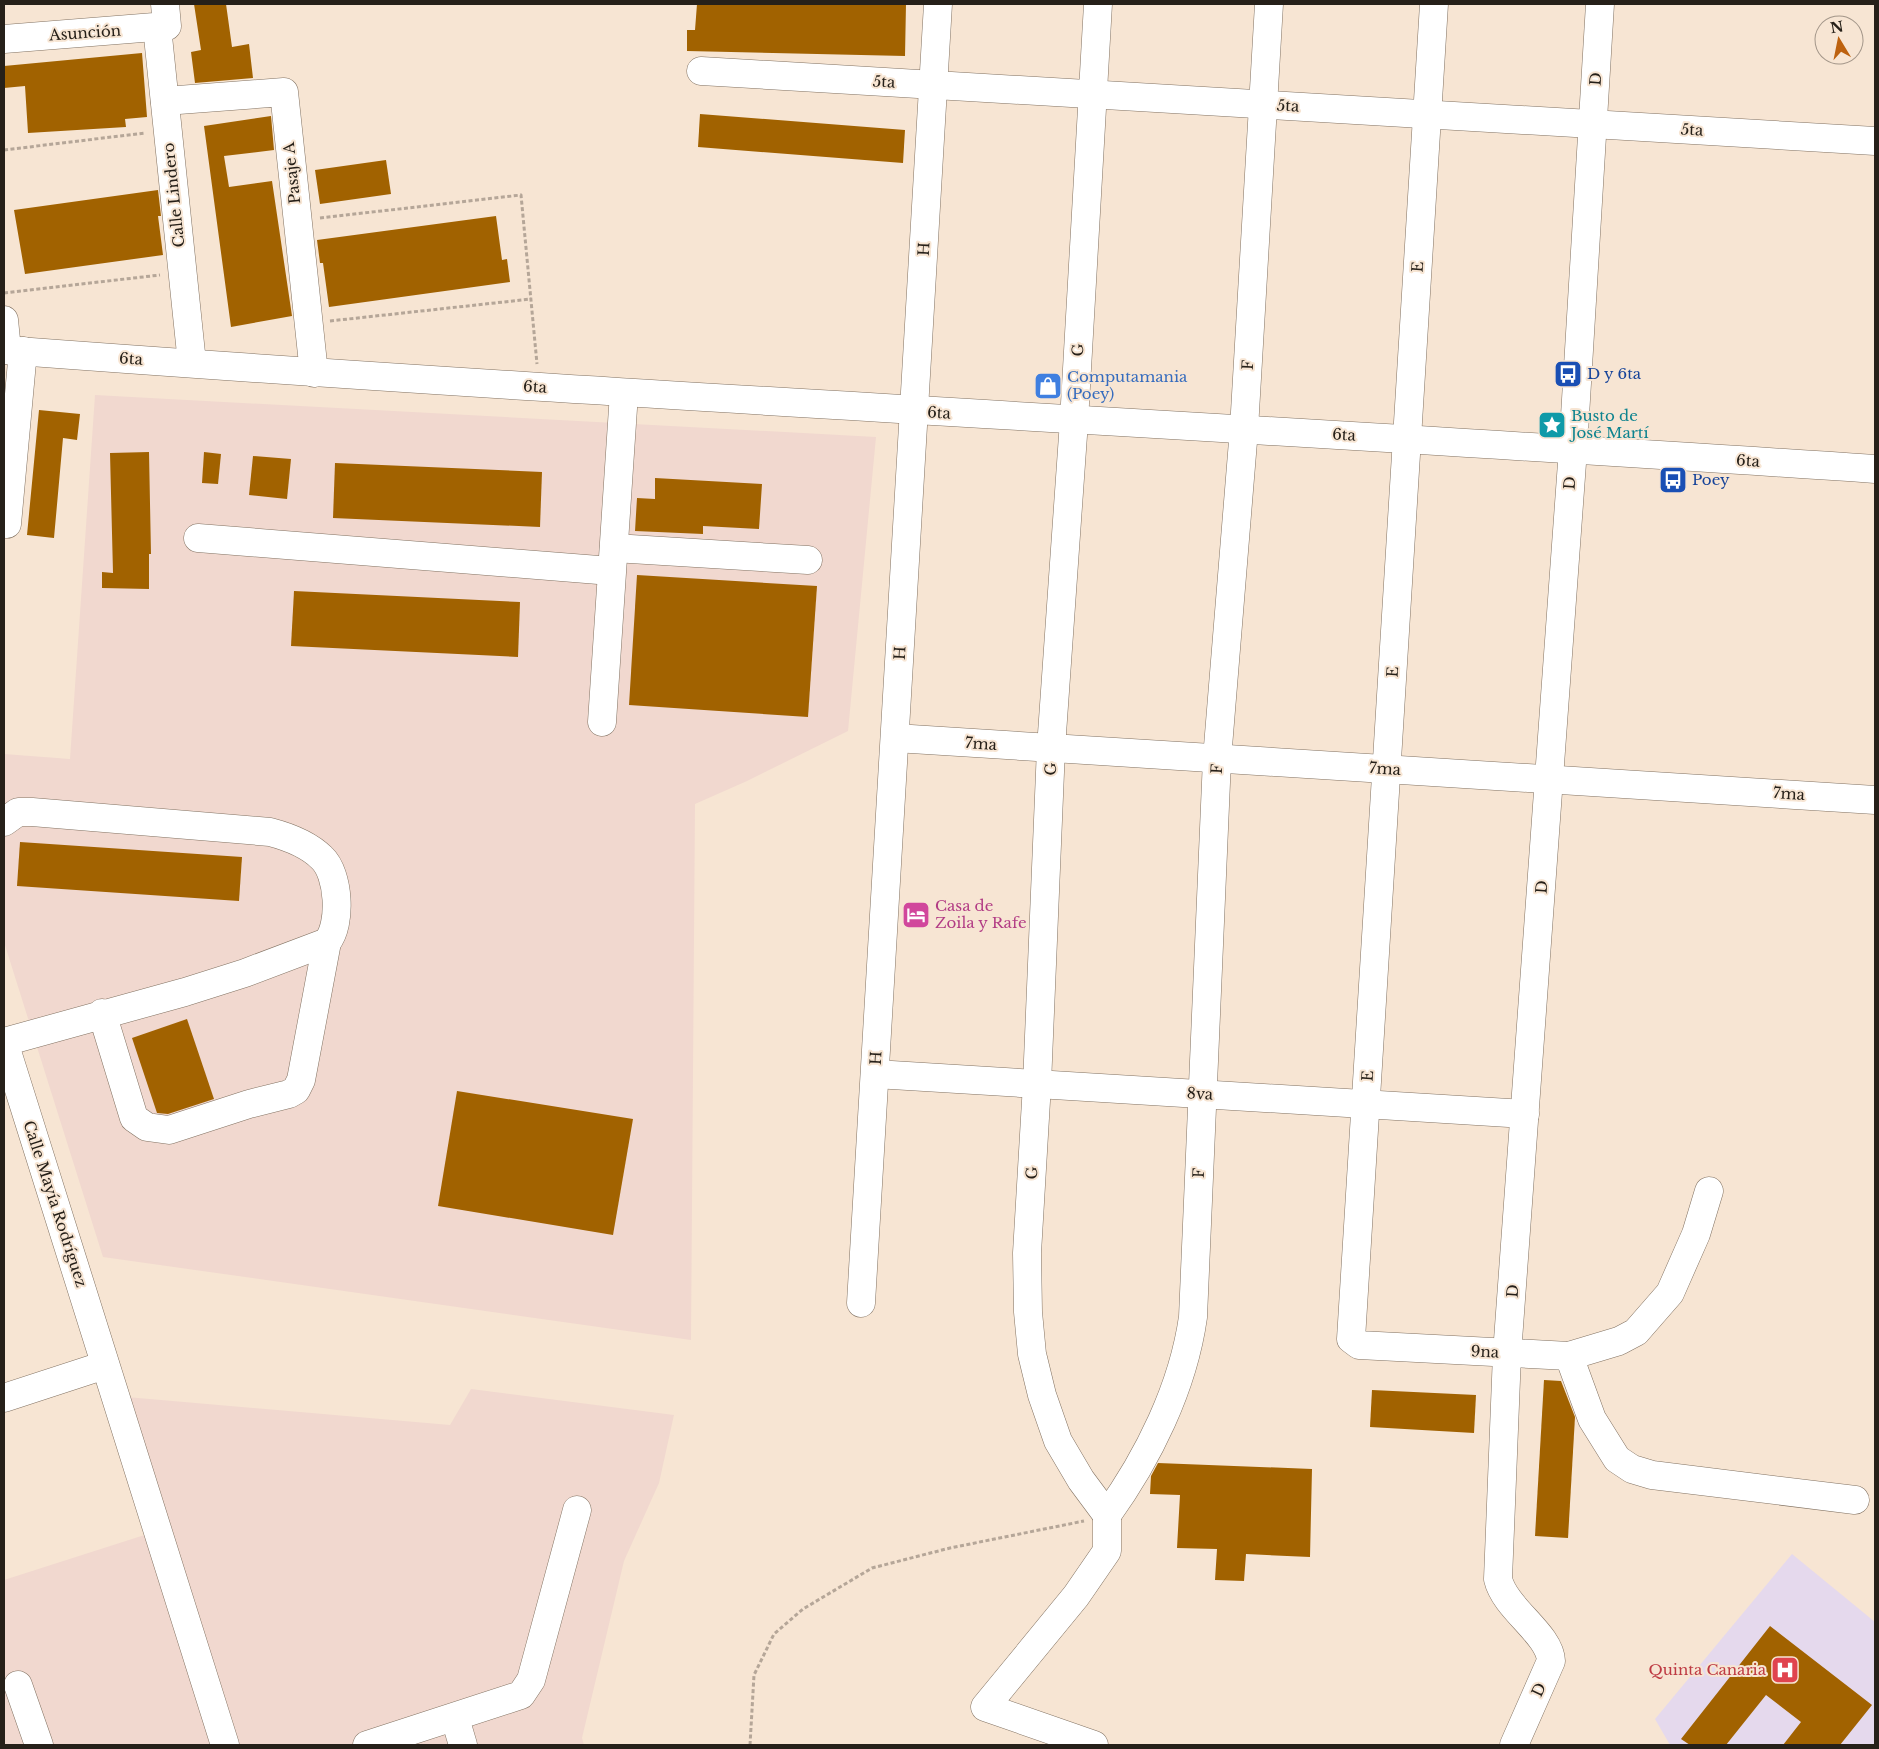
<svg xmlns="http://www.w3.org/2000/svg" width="1879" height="1749" font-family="'Libre Baskerville',serif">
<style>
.industrial{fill:#f1d8cf}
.medical{fill:#e5d9ed}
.building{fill:#a16200}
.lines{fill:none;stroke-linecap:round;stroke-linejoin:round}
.minor-casing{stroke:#827262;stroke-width:29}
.major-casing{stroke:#827262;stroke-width:29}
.path{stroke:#b5a698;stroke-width:3;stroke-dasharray:4 2.5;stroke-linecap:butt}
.minor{stroke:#fff;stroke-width:28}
.major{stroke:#fff;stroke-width:28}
.labels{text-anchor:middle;stroke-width:4;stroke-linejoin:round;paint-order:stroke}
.street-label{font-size:15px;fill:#262019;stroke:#f7e5d3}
.transit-label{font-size:15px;fill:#164399;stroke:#f7e5d3;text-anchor:start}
.shop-label{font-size:15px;fill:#366cbe;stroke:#f7e5d3;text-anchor:start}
.culture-label{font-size:15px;fill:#0d838f;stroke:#f7e5d3;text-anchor:start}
.hotel-label{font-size:15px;fill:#b23c85;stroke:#f7e5d3;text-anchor:start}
.health-label{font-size:15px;fill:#be3a42;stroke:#f7e5d3;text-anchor:end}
</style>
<rect width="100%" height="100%" fill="#f7e5d3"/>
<!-- industrial -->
<g class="industrial">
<polygon points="95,395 876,437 848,731 747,781 695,804 691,1340 103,1257 4,942 4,754 70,759"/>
<polygon points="471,1389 674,1415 659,1483 624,1561 582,1738 584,1745 4,1745 4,1580 157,1531 115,1396 450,1425"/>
</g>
<!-- medical -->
<polygon class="medical" points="1792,1554 1875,1622 1875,1745 1670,1745 1655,1719"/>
<!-- building -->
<g class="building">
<polygon points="194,4 226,4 232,47 249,44 253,78 195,83 191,52 201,50"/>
<polygon points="697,4 906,4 905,56 687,51 687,30 695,30"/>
<polygon points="142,53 147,117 125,119 126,127 28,133 25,86 4,88 4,66"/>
<polygon points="700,114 905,130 903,163 698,147"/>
<polygon points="271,116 274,150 224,156 229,187 272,181 292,316 231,327 204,126"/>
<polygon points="386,160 391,194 320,204 315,170"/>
<polygon points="158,190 161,216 158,216 163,255 25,274 14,210"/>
<polygon points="496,216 502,260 507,259 510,282 329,307 323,263 320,263 317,240"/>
<polygon points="39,410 80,414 77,440 63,438 54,538 27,535"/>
<polygon points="149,452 151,554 149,554 149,589 102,588 102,572 113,573 110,453"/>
<polygon points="204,452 221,454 218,484 202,483"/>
<polygon points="253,456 291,459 287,499 249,495"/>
<polygon points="335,463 542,472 540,527 333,518"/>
<polygon points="655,478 762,484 759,529 703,526 703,534 635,531 637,498 655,499"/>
<polygon points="637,575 817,586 808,717 629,705"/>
<polygon points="294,591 520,602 518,657 291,646"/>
<polygon points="20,842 242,857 239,901 17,886"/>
<polygon points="187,1019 214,1099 168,1114 157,1113 132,1038"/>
<polygon points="457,1091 633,1119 613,1235 438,1206"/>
<polygon points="1544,1380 1561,1381 1575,1417 1568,1538 1535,1536"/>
<polygon points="1372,1390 1476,1395 1474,1433 1370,1427"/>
<polygon points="1158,1463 1312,1469 1310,1557 1246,1554 1244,1581 1215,1580 1217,1549 1177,1548 1180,1495 1150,1494 1151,1476"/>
<polygon points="1770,1626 1872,1705 1840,1745 1783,1745 1801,1722 1766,1695 1726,1745 1690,1745 1681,1739"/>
</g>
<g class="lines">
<defs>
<g id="minor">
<polyline points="1098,4 1074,421 1051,748 1037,1084 1027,1253 1028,1312 1032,1354 1042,1395 1058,1441 1081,1480 1107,1515"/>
<polyline points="1434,4 1351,1339 1359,1345 1569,1356 1619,1341 1636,1332 1670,1293 1696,1234 1709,1191"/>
<polyline points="157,27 192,363"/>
<polyline points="4,39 167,26 165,4"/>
<polyline points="701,71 1875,141"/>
<polyline points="165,101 284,92 314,373"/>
<polyline points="4,320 7,350"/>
<polyline points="7,524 23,351"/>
<polyline points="198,538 611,571"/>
<polyline points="614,548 808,560"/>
<polyline points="602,722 624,393"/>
<polyline points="895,738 1875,800"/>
<path d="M4,822l14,-10h14l238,20c19,5 38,12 52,26 17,16 20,66 5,84l-82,31 -60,19 -181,50"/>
<polyline points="102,1013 134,1118 147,1127 169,1130 249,1104 289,1094 296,1090 301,1080 327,942"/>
<polyline points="4,1042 225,1745"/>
<polyline points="875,1074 1525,1114"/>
<polyline points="861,1303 938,4"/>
<polyline points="1569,1356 1592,1419 1617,1459 1632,1469 1652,1475 1855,1500"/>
<polyline points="4,1398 105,1365"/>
<path d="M1107,1515c41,-57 76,-127 86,-198l24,-558 27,-330 25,-425"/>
<polyline points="18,1685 39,1745"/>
<polyline points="455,1718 463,1745"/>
<polyline points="367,1745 521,1695 531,1680 577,1510"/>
<polyline points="1094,1745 985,1707 1076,1596 1107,1551 1107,1515"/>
<path d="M1514,1745l37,-84c-1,-27 -46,-52 -53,-82l9,-225 66,-905 27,-445"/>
</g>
<path id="major" d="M4,350c623,47 1248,77 1871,119"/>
</defs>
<!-- minor casing -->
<use href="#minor" class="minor-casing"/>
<!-- major casing -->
<use href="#major" class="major-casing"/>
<!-- path -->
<g class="path">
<polyline points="4,150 145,133"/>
<polyline points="320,218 521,195 537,364"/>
<polyline points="4,293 160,275"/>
<polyline points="330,321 531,299"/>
<polyline points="750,1745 754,1675 774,1634 803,1609 872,1568 950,1548 1084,1521"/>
</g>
<!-- minor -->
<use href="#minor" class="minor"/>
<!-- major -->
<use href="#major" class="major"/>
</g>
<!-- icons -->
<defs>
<symbol id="bus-square" viewBox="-11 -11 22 22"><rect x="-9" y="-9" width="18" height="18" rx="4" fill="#1a4fb4" stroke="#f7e5d3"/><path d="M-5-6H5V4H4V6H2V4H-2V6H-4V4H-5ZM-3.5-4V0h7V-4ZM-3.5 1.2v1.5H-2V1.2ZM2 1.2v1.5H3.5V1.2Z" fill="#fff"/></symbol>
<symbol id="shop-square" viewBox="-11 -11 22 22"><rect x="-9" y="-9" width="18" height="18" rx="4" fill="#3f7fe0" stroke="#f7e5d3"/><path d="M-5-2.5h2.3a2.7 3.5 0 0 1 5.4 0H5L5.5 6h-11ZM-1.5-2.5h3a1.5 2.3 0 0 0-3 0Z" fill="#fff"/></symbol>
<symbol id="sight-square" viewBox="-11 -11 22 22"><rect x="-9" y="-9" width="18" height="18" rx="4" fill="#0f9aa8" stroke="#f7e5d3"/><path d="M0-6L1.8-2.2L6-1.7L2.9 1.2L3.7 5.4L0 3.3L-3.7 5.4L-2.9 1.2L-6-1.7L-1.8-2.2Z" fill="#fff"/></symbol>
<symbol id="hotel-square" viewBox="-11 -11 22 22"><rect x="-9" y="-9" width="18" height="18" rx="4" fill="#d1479c" stroke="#f7e5d3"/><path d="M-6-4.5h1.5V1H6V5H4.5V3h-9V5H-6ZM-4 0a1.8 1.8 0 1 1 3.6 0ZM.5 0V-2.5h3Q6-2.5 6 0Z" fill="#fff"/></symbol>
<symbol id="hospital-square" viewBox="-11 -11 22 22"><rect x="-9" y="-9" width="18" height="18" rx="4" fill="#e0444e" stroke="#f7e5d3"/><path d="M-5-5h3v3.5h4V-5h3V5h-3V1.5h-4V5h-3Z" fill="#fff"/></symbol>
</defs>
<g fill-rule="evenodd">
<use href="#bus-square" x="1552" y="358" width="32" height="32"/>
<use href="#shop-square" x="1032" y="370" width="32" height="32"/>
<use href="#sight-square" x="1536" y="409" width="32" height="32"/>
<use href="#bus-square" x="1657" y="464" width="32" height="32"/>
<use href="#hotel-square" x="900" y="899" width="32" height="32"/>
<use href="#hospital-square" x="1769" y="1654" width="32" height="32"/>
</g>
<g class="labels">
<!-- street labels -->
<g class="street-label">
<text transform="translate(85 33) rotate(-4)" y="5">Asunción</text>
<text transform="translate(1596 79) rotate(-86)" y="5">D</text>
<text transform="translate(884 82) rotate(3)" y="5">5ta</text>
<text transform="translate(1288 106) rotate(3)" y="5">5ta</text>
<text transform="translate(1692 130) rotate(3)" y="5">5ta</text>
<text transform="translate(292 173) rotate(-96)" y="5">Pasaje A</text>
<text transform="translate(174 195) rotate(-96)" y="5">Calle Lindero</text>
<text transform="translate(924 249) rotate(-87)" y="5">H</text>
<text transform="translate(1418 267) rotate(-86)" y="5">E</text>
<text transform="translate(1078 350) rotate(-87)" y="5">G</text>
<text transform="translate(131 359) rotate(4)" y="5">6ta</text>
<text transform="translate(1248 365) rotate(-87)" y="5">F</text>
<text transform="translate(535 387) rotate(4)" y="5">6ta</text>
<text transform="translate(939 413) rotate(3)" y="5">6ta</text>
<text transform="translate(1344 435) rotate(3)" y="5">6ta</text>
<text transform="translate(1748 461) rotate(4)" y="5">6ta</text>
<text transform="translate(1570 483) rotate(-86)" y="5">D</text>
<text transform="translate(900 653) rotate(-87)" y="5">H</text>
<text transform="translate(1393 672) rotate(-86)" y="5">E</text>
<text transform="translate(981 744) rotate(4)" y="5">7ma</text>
<text transform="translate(1051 769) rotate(-88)" y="5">G</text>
<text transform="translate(1217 769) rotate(-87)" y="5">F</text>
<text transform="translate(1385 769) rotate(4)" y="5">7ma</text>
<text transform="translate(1789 794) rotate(4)" y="5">7ma</text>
<text transform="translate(1542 887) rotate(-86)" y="5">D</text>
<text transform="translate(876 1058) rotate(-87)" y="5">H</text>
<text transform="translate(1368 1076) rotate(-86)" y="5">E</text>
<text transform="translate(1200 1094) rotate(3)" y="5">8va</text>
<text transform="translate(1032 1173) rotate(-87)" y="5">G</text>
<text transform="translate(1199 1173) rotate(-88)" y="5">F</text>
<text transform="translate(55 1204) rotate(72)" y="5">Calle Mayía Rodríguez</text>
<text transform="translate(1513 1291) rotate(-86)" y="5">D</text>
<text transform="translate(1485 1352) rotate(3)" y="5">9na</text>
<text transform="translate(1539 1690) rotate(-65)" y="5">D</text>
</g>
<!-- transit labels -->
<g class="transit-label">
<text x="1587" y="379">D y 6ta</text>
<text x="1692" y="485">Poey</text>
</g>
<!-- shop labels -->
<g class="shop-label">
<text x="1067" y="382">Computamania<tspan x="1067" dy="17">(Poey)</tspan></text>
</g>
<!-- culture labels -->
<g class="culture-label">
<text x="1571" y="421">Busto de<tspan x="1571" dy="17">José Martí</tspan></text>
</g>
<!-- hotel labels -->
<g class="hotel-label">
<text x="935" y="911">Casa de<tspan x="935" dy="17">Zoila y Rafe</tspan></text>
</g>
<!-- health labels -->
<g class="health-label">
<text x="1766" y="1675">Quinta Canaria</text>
</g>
</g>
<!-- border -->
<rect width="1879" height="1749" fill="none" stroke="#262019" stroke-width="10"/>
<!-- north arrow -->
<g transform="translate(1839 40) rotate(350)"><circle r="24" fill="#f7e5d3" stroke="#a39689"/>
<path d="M0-4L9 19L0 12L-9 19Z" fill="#bd610e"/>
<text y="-8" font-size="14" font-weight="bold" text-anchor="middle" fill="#262019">N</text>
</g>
</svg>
